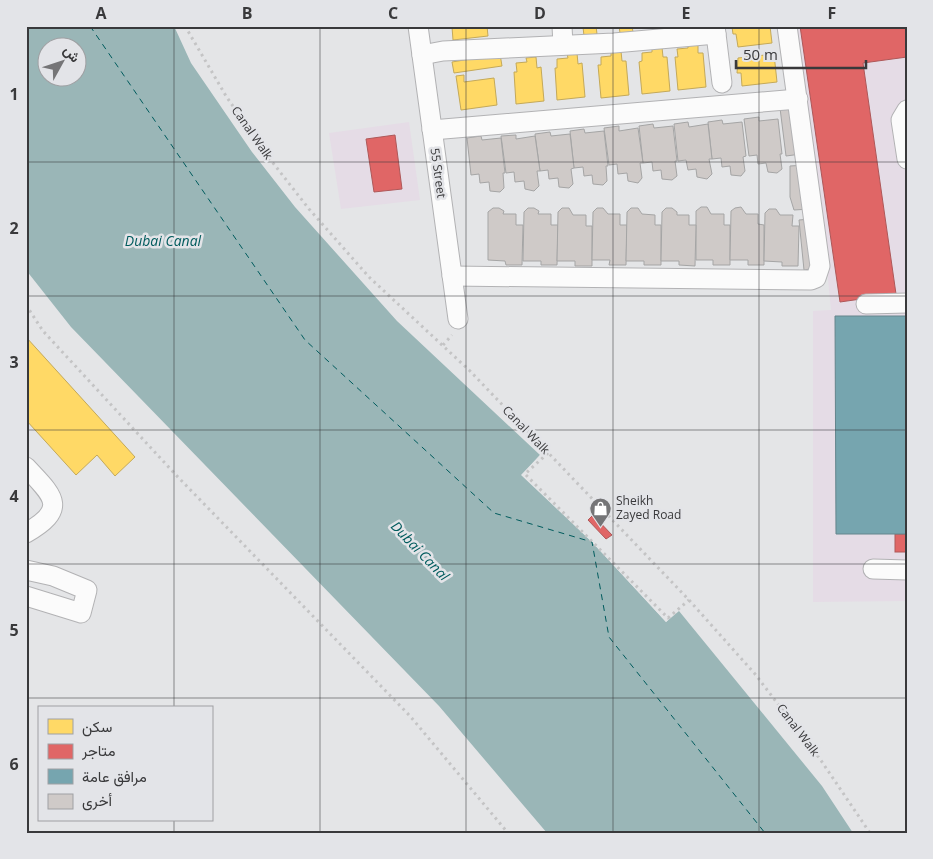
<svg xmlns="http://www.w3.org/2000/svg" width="933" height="859" font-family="'Open Sans',Vazirmatn,sans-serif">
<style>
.commercial{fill:#e5dce6}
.water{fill:#9ab6b7;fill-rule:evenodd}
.pier{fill:#e4e5e7}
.homes{fill:#ffd966;stroke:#c4a959}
.shops{fill:#e06666;stroke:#ae5859}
.public{fill:#76a5af;stroke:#64858c}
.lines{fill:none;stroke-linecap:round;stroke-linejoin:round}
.ferry{stroke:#005b5d;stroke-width:1;stroke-dasharray:6 5;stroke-linecap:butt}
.building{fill:#cfcac8;stroke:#a5a5a5}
.minor-casing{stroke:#b2b2b4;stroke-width:21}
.path{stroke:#c4c4c5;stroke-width:3;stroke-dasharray:2.5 4;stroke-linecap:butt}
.minor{stroke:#fbfbfb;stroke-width:19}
.grid{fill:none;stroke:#39393b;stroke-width:1;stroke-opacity:0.55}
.labels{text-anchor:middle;stroke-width:5;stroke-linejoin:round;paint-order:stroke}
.street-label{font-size:12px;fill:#39393b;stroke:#e3e4e8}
.poi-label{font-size:12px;fill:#39393b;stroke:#e3e4e8;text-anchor:start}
.water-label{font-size:14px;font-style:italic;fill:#005b5d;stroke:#e3e4e8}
.neatline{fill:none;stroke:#39393b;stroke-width:2}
.grid-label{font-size:16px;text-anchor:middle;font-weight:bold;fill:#39393b}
</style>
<rect width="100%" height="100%" fill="#e4e5e7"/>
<!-- commercial -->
<g class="commercial">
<polygon points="793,26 907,26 907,601 813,602 813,311 831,310 825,248"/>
<polygon points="409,122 420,200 341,209 329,133"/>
</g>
<!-- water -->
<path class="water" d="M26,26h148l17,37 61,89 43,55 102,114 143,134 -18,20 70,67 74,80 13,-11 143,175 31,47h-306l-108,-127 -368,-379 -45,-57zM48,48h30v30h-30z"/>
<!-- pier -->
<polygon class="pier" points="540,455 542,457 525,475 594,540 666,618 677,609 680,609 666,622 592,542 521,475"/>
<!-- homes -->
<g class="homes">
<polygon points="449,26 487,26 488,36 453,40 452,27"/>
<polygon points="570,26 596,26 597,34 584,36 583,27 570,29"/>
<polygon points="619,26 632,26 633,32 620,33"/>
<polygon points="770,26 772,43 738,47 736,34 733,34 732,27"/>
<polygon points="688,43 698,43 698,53 703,53 706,87 678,90 675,57 678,57 677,49 688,48"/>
<polygon points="662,47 663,57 667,57 670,91 642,94 639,62 642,61 642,53 652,52 652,48"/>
<polygon points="621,51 622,61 626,61 629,95 601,98 598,65 601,65 601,57 611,56 611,52"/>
<polygon points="577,53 578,64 582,63 585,97 557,100 555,68 557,68 557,59 568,58 567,54"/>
<polygon points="500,54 502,66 454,73 452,62"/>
<polygon points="774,54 777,82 742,86 741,73 737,73 738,58"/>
<polygon points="536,57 537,68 541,67 544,101 516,104 514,72 517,72 516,63 527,62 526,58"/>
<polygon points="464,75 464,82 494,78 497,105 461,110 456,76"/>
<polygon points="26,337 135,457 115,476 97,455 76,475 26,420"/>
</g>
<!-- shops -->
<g class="shops">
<polygon points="800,26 907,26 907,57 863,63 896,294 840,302"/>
<polygon points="395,135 402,189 374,192 366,139"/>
<polygon points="593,515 612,535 606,539 588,520"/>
<rect x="895" y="534" width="12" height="18"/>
</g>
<!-- public -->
<polygon class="public" points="835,316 907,316 907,534 836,534"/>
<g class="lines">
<!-- ferry -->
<polyline class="ferry" points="90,26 305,340 494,513 592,542 609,637 765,833"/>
</g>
<!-- building -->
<g class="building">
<polygon points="795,106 801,154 786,156 780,108"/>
<polygon points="759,117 759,121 778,119 782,154 780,154 782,169 777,173 768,172 766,163 758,164 757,155 749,156 744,119"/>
<polygon points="722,120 723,124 742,122 746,156 743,157 745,171 741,176 731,175 730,166 722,167 721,158 712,159 708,122"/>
<polygon points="688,122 689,127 708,124 712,159 709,159 712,174 707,179 697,177 696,169 688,170 686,160 678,161 674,124"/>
<polygon points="653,124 654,128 673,126 677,161 675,161 677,176 672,180 662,179 661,170 653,171 652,162 643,163 639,126"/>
<polygon points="619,126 619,131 638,128 643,163 640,163 642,178 638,183 628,181 627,173 618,174 617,164 609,165 604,128"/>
<polygon points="584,129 585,133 604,131 608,166 606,166 607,181 603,185 593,184 592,175 584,176 583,167 574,168 570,131"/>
<polygon points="550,132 551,136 570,134 574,168 571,169 573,184 569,188 559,187 558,178 549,179 548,170 540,171 535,134"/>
<polygon points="516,135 516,139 535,136 540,171 537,171 539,186 534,191 525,189 524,181 515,182 514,172 506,173 501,136"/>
<polygon points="481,136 482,140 501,138 505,173 503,173 504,188 500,192 490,191 489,182 480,183 479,174 471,175 467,138"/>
<polygon points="806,165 810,209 794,210 790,197 790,166"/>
<polygon points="701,207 707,207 711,214 724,214 724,225 730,225 730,265 713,265 713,260 696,260 696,211"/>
<polygon points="741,207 746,214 758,214 758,224 764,225 764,265 748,265 748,260 730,260 731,211 735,208"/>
<polygon points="493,208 499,208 504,211 503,214 516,214 516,225 523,225 522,265 506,265 505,261 488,260 488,212"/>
<polygon points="528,208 534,208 539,211 538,214 551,214 551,225 558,225 557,265 541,265 541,261 523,261 524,212"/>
<polygon points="562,208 569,208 573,215 586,215 586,226 592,226 592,266 575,266 575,261 557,261 558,212"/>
<polygon points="597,208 603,208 608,214 620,214 620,225 627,225 626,265 609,265 610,260 592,260 593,212"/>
<polygon points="631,208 638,208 642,214 655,215 655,225 661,225 661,265 644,265 644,261 626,261 627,212"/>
<polygon points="666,208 672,208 677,212 677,215 689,215 689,225 696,225 695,266 679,265 679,261 661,261 662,212"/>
<polygon points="769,209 776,209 780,215 793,215 792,226 799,226 798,266 782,266 782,262 764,261 765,213"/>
<polygon points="811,219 816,268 804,270 799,220"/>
</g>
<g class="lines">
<defs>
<g id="minor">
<polyline points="418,26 458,319"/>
<polyline points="562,26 563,45"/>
<polyline points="715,26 722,83"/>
<polyline points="422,55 443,51 614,43 716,34"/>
<polyline points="907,110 901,120 907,159"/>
<polyline points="432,130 798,99"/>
<polyline points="452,276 811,280 816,278 820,266 787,26"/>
<polyline points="866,304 907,303"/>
<path d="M26,467c26,28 44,41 0,66"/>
<polyline points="873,569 907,570"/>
<polyline points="26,570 53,576 87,590 81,613 26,596"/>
</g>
</defs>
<!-- minor casing -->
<use href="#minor" class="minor-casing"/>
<!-- path -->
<g class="path">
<polyline points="185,26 226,96 266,154 309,209 369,277 470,371 689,600 755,674 820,759 870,833"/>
<polyline points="26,305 43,331 175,474 410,716 508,833"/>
<polyline points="443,345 452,335"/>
<polyline points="548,453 525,474 668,618 689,600"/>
</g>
<!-- minor -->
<use href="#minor" class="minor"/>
</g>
<!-- grid -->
<path class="grid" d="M174,26v682M320,26v807M466,26v807M613,26v807M759,26v807M26,162h881M26,296h881M26,430h881M26,564h881M26,698h881M174,820v13"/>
<!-- icons -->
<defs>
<symbol id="shop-pin" viewBox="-11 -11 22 30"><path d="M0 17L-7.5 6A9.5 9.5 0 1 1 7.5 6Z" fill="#757577" stroke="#e3e4e8"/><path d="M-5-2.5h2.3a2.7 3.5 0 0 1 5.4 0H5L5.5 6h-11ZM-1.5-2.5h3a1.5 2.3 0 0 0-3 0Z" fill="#fff"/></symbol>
</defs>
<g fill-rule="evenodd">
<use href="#shop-pin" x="588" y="496" width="25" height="34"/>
</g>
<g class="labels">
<!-- street labels -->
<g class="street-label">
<text transform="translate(252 133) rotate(55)" y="4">Canal Walk</text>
<text transform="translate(438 173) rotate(82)" y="4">55 Street</text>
<text transform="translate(526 430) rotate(46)" y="4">Canal Walk</text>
<text transform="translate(798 730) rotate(53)" y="4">Canal Walk</text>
</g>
<!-- poi labels -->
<g class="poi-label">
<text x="616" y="505">Sheikh<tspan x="616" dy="14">Zayed Road</tspan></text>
</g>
<!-- water labels -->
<g class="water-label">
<text x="163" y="246">Dubai Canal</text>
<text transform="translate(420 551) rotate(46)" y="5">Dubai Canal</text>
</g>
</g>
<!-- border -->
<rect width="933" height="859" fill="none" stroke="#e3e4e8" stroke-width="55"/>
<!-- legend -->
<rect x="38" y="706" width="175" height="115" fill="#e3e4e8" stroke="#9fa0a3"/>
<rect x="48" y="719" width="25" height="15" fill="#ffd966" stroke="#9fa0a3"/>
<text x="82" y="732" font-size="15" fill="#39393b">سكن</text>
<rect x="48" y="744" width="25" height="15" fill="#e06666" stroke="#9fa0a3"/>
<text x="82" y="756" font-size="15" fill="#39393b">متاجر</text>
<rect x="48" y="769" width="25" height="15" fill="#76a5af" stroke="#9fa0a3"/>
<text x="82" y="782" font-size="15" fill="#39393b">مرافق عامة</text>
<rect x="48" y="794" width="25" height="15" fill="#cfcac8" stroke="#9fa0a3"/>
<text x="82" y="806" font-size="15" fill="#39393b">أخرى</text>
<!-- north arrow -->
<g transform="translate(62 62) rotate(50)"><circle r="24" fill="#e3e4e8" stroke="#9fa0a3"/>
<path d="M0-4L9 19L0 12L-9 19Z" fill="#757577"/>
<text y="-8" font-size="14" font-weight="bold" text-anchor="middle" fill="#39393b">ش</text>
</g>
<!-- scale -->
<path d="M736 60v8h130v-8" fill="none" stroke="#39393b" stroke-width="2.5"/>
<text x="743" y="60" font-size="15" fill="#39393b" stroke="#e3e4e8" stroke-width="4" paint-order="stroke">50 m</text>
<rect x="28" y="28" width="878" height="804" class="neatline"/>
<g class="grid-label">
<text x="101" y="19">A</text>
<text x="247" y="19">B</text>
<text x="393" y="19">C</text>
<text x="540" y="19">D</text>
<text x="686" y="19">E</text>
<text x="832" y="19">F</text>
<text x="14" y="100">1</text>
<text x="14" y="234">2</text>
<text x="14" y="368">3</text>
<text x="14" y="502">4</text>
<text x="14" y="636">5</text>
<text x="14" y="770">6</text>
</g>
</svg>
